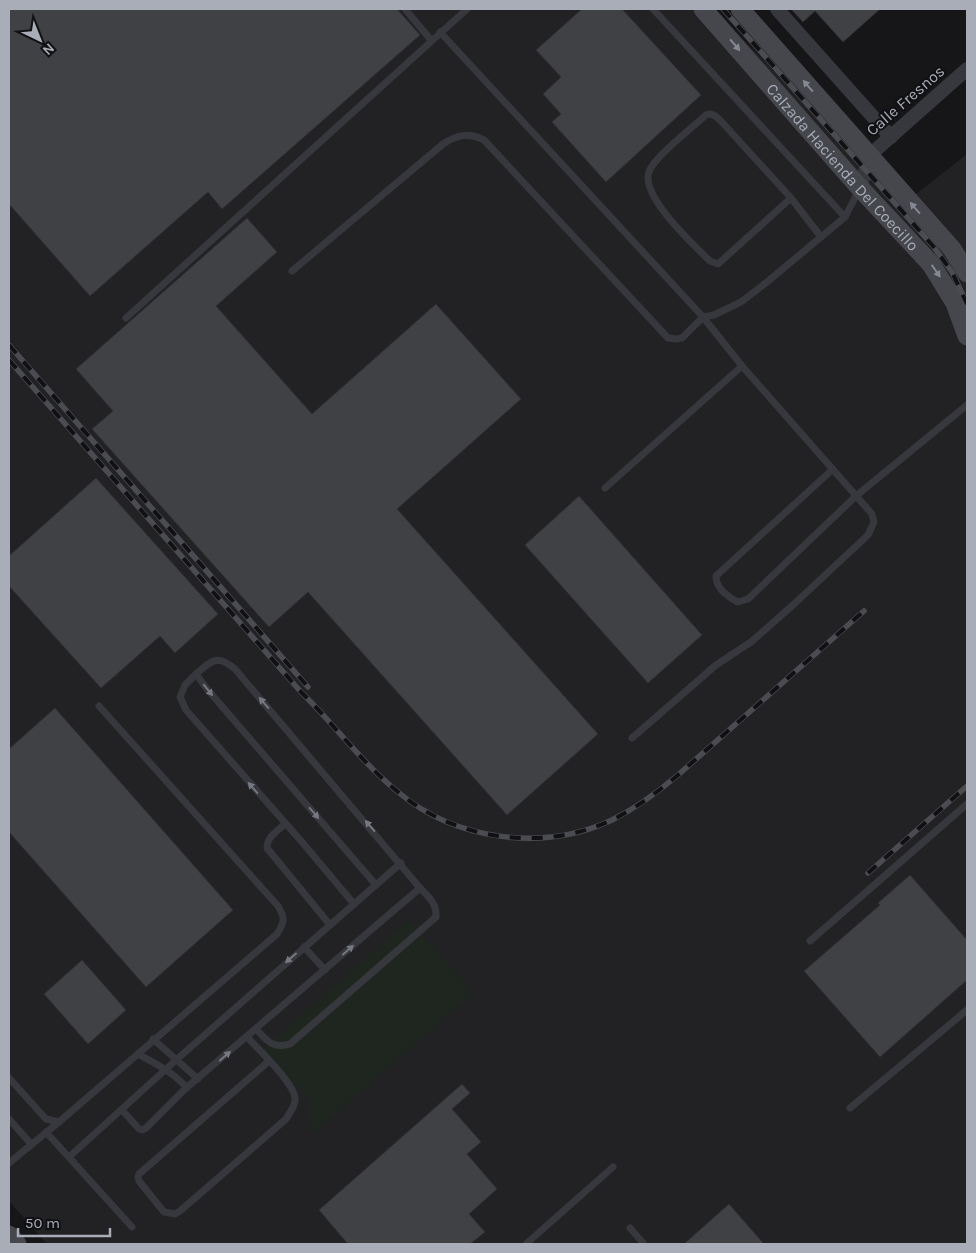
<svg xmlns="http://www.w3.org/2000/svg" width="976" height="1253" font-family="Karla,sans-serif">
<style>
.built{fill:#222225}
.green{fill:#1e261f}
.building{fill:#404145;stroke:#303034}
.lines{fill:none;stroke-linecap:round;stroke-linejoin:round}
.lane{stroke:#37383d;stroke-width:7}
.street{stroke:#37383d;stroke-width:14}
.secondary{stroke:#45474d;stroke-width:19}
.rail-casing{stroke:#4a4c52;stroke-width:5.5}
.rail{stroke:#111113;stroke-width:4;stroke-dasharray:11;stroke-linecap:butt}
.oneway{fill:#858993}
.oneway2{fill:#757881}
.labels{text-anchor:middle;stroke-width:4;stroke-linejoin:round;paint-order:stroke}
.street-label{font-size:16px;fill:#a8adb8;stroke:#111113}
</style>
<rect width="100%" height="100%" fill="#161618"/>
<!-- built -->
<polygon class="built" points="9,9 713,9 905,203 967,154 967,1244 47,1244 9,1201"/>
<!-- green -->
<polygon class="green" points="409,920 474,993 313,1134 309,1116 309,1102 262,1049"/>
<!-- building -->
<g class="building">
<polygon points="9,9 397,9 420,35 222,209 208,192 90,296 9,204"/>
<polygon points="582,9 622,9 701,95 606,182 552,122 561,114 543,94 561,77 536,50"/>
<polygon points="791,9 880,9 843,42 815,11 803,22"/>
<polygon points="247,218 277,252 216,306 312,414 436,304 521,399 397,509 598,734 507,815 308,592 269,627 92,429 113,411 76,369"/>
<polygon points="96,478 218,614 175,653 160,636 101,688 9,586 9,556"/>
<polygon points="579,496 702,635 648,683 525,545"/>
<polygon points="55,708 233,910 146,987 9,832 9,749"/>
<polygon points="910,875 967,940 967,980 880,1057 804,971 880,905 878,903"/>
<polygon points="82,960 126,1010 88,1044 44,994"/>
<polygon points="462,1084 470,1093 452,1109 481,1142 467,1154 497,1189 469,1214 485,1232 470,1244 348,1244 319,1210"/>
<polygon points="729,1204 764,1244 684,1244"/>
</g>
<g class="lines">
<!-- lane -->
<g class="lane">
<polyline points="405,9 431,40"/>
<polyline points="653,9 845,217"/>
<polyline points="440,32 703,317 742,366 872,514 874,522 868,535 793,605 751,642 716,665 632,738"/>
<path d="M709,114l5,1 6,5 71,78 -73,66 -8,-3c-16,-16 -70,-65 -61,-89 5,-15 44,-45 57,-57z"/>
<polyline points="791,198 821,237"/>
<path d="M292,271l151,-127c14,-9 25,-12 41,-4l184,198 8,1 6,-1 21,-21 11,-2 27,-13 26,-20 78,-65 14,-27"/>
<polyline points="126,318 467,9"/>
<path d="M833,469l-117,107c0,12 12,21 22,26l10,-3 108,-103 111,-91"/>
<polyline points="605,488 742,366"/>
<polyline points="196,674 185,685 180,697 186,710 302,842 354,904"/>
<path d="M285,824c-8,7 -18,13 -18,24l63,77"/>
<polyline points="810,941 967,804"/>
<polyline points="304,947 325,970"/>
<path d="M256,1029c11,12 17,20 34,15l146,-127c1,-13 -7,-20 -16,-29"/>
<path d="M247,1037c11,12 46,45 48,61 1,7 -5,14 -9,21l-106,92 -5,3 -11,-2 -25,-31 -1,-4 1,-3 130,-113"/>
<polyline points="153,1039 198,1079"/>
<path d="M138,1054c18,10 35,18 49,34"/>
<path d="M9,1078l37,41 13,3 218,-188c8,-13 8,-16 1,-28l-179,-200"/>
<polyline points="850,1108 967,1010"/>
<path d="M122,1110l17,19 3,1 4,-2 39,-39 235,-201 -185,-219c-18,-15 -23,-9 -39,5l11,15 169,196"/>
<polyline points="9,1119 31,1144"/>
<polyline points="46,1132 132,1227"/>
<polyline points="69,1157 176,1060 401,863"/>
<polyline points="9,1163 59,1122"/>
<polyline points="630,1228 644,1244"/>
<polyline points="526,1244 613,1167"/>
</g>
<!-- street -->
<g class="street">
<polyline points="777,9 891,137"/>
<polyline points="860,188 870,155 967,69"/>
</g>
<!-- secondary -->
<g class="secondary">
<path id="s1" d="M703,9l157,179 71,76 24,39 12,33"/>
<polyline points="740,9 952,249 967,273"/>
<polyline points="9,1235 17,1244"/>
</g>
<defs>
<g id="rail">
<polyline points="723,9 933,246 952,272 967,304"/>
<polyline points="9,345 308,687"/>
<path d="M9,360l292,332c33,32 61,71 97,100 58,49 146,60 214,28 24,-12 46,-28 66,-45l186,-164"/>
<polyline points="868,873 967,786"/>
</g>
</defs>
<!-- rail casing -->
<use href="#rail" class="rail-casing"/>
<!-- rail -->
<use href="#rail" class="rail"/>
</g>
<!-- one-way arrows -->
<defs><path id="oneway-solid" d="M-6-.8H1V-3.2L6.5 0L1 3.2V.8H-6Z" transform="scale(1.25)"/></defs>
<g class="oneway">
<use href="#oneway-solid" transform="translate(735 45) rotate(49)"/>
<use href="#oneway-solid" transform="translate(808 86) rotate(-131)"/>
<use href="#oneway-solid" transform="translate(915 208) rotate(-131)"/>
<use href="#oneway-solid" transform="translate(936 271) rotate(55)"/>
</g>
<g class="oneway2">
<use href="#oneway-solid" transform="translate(208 690) rotate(51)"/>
<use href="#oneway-solid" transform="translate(264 703) rotate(-131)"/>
<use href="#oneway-solid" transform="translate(253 788) rotate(-131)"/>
<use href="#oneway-solid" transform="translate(314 813) rotate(49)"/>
<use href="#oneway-solid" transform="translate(370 826) rotate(-131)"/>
<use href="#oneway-solid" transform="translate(348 950) rotate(-41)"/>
<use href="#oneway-solid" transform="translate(291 958) rotate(139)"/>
<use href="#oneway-solid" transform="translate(225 1056) rotate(-41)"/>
</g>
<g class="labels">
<!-- street labels -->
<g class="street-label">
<text transform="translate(905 100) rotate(-41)" y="6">Calle Fresnos</text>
<text dy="6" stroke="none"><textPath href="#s1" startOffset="211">Calzada Hacienda Del Coecillo</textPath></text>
</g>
</g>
<!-- border -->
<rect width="976" height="1253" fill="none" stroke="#a8adb8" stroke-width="20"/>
<!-- north arrow -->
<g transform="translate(40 40) rotate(137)" stroke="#111113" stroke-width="4" paint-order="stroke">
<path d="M0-4L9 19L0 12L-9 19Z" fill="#a8adb8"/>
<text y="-8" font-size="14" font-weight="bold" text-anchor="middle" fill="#a8adb8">N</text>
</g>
<!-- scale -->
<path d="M18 1228v8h92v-8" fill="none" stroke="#a8adb8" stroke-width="2.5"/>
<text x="25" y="1228" font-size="15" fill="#a8adb8" stroke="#111113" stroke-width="4" paint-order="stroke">50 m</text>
</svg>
